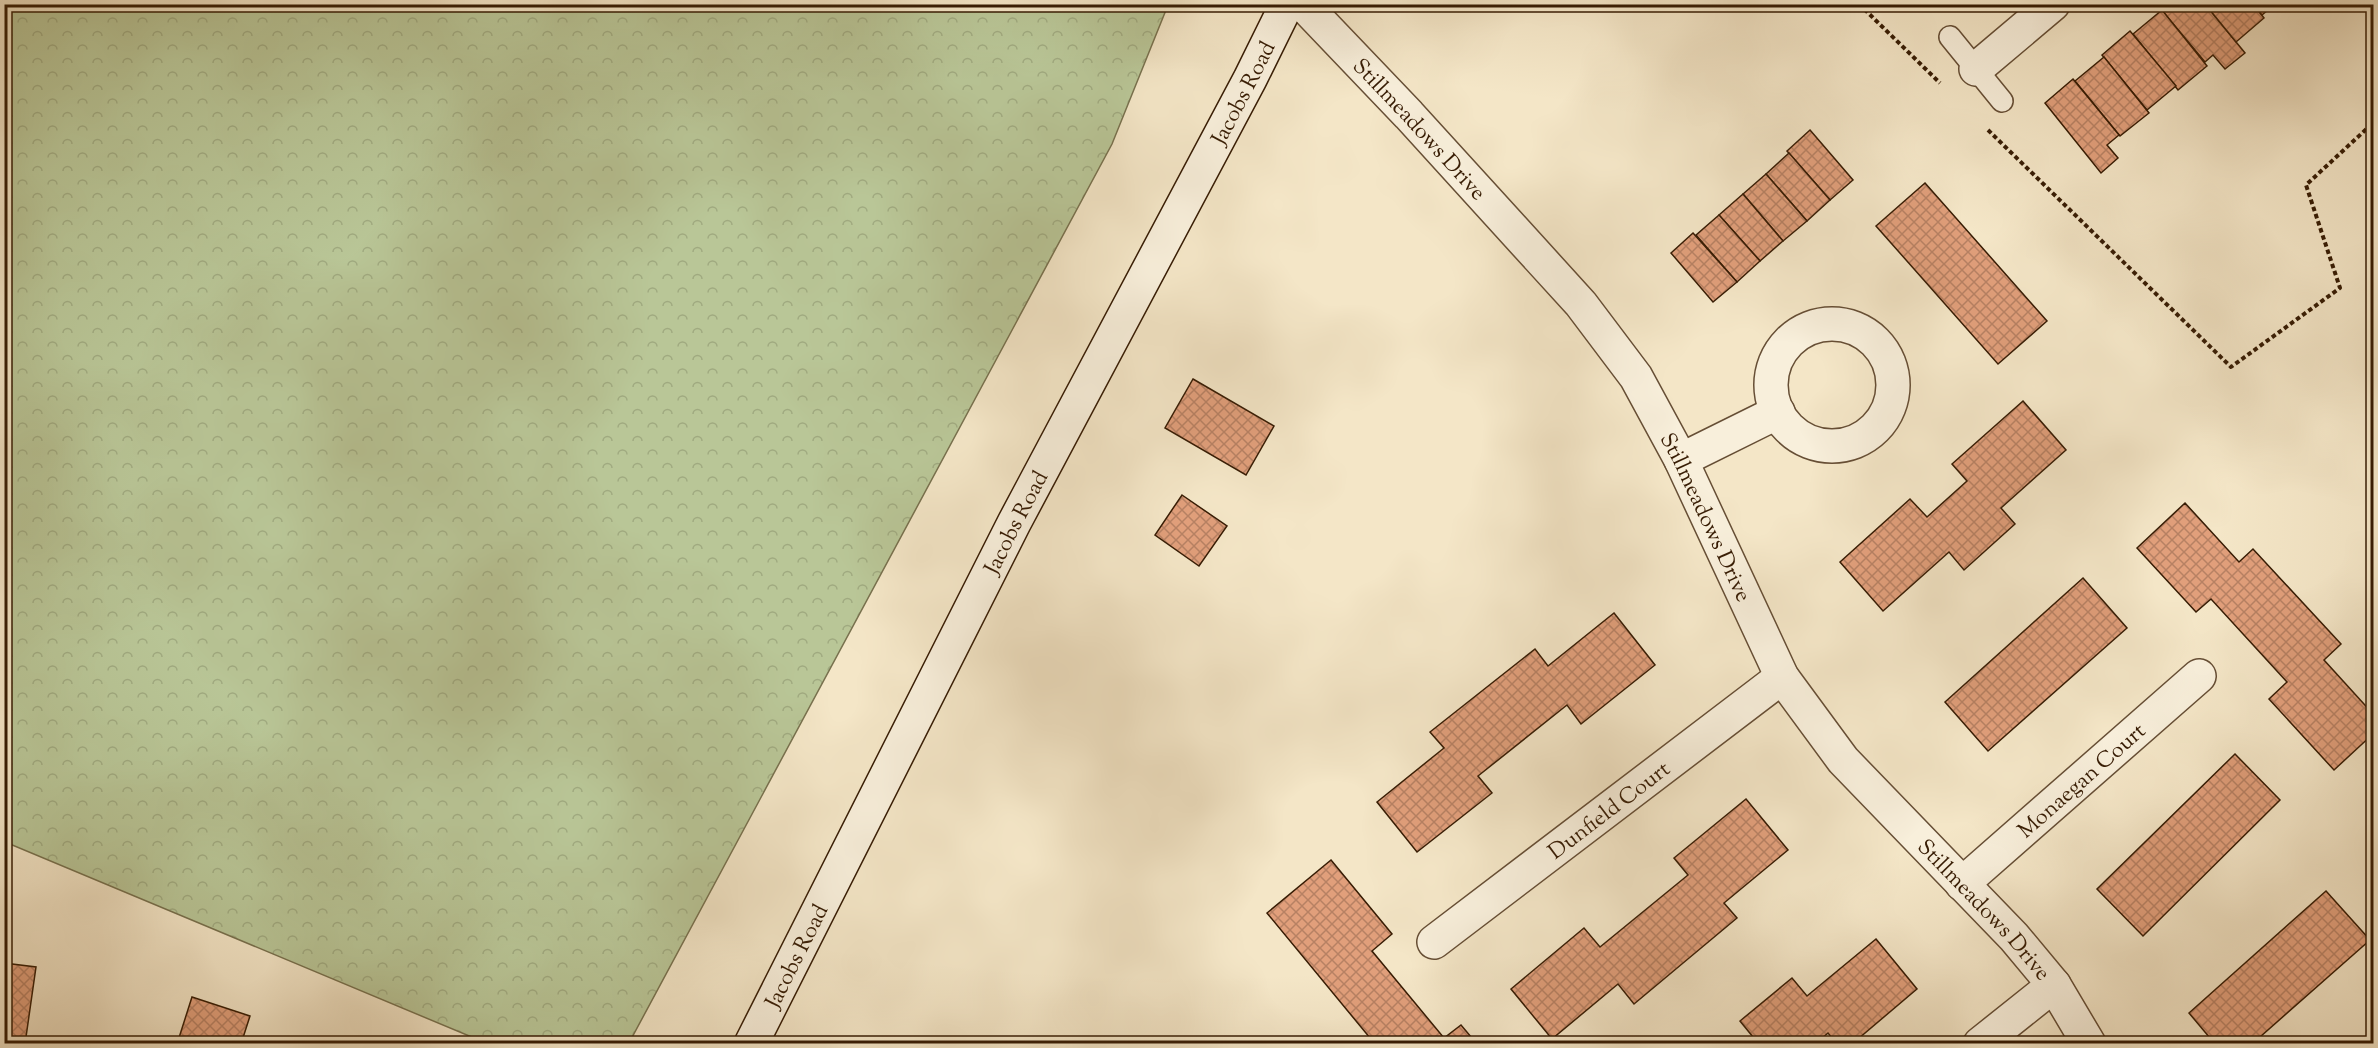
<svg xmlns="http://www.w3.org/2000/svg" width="2378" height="1048" font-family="'Sorts Mill Goudy',serif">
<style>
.forest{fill:url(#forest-crowns);stroke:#78714e;stroke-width:1.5}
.building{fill:url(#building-cross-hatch);stroke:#371c04;stroke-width:1.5}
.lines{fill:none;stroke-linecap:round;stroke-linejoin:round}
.lane-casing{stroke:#664e35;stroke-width:24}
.street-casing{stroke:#664e35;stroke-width:36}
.secondary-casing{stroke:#371c04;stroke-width:36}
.path{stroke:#371c04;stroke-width:4;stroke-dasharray:4.5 3;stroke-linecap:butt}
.lane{stroke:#f8efdb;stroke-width:21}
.street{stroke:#f8efdb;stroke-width:33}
.secondary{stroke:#f8efdb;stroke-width:33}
.labels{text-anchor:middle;stroke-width:4.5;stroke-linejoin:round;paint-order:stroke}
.street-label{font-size:22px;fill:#371c04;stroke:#f8efdb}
</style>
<defs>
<pattern id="forest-crowns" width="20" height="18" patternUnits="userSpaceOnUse" patternTransform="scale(1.5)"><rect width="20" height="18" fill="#b9c697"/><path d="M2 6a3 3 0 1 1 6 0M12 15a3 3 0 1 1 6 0" fill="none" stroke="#a0aa80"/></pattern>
<pattern id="building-cross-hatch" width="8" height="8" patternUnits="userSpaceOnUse" patternTransform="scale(1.5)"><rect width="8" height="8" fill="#e19f7b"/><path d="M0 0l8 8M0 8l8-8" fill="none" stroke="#b78163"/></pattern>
</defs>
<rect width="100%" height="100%" fill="#f4e6c7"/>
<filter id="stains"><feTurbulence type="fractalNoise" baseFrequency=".00333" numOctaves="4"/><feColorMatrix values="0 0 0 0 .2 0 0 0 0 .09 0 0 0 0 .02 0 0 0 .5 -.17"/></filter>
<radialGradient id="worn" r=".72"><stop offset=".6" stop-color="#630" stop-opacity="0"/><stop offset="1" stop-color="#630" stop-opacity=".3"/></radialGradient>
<!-- forest -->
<polygon class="forest" points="4,5 1168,5 1112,144 629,1043 486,1043 5,842"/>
<!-- building -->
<g class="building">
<polygon points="2162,4 2205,4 2245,53 2225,69 2213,55 2205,62 2159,7"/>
<polygon points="2205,4 2253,4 2264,18 2236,42"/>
<polygon points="2253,4 2275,4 2262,15"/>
<polygon points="2162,10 2207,66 2178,90 2133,34"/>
<polygon points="2130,31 2176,86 2147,110 2102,55"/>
<polygon points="2104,57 2149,113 2120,136 2075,81"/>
<polygon points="2073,79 2119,135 2107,145 2118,158 2101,173 2045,103"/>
<polygon points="1810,130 1853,180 1830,200 1787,151"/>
<polygon points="1789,153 1830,200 1807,221 1766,174"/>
<polygon points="1766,174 1807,221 1783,241 1743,194"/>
<polygon points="1925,183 2047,321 1998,364 1876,226"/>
<polygon points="1743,194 1783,241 1760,261 1719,215"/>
<polygon points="1719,215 1760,261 1737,282 1696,235"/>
<polygon points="1693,233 1737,282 1713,302 1671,253"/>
<polygon points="1193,379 1274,426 1246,475 1165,428"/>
<polygon points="2023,401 2066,450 2001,508 2015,524 1964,570 1949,552 1883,611 1840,562 1910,499 1927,517 1967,481 1952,464"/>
<polygon points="1182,495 1227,526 1199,566 1155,535"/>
<polygon points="2185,503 2239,562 2253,549 2341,644 2324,660 2374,715 2374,733 2334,770 2269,699 2287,682 2211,599 2196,612 2137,548"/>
<polygon points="2083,578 2127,628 1988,751 1945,702"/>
<polygon points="1614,613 1655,665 1581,724 1567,705 1478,776 1492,793 1417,852 1377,802 1444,748 1430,732 1535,649 1548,666"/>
<polygon points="2235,754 2280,800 2143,936 2097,889"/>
<polygon points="1746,799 1788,850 1724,903 1737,918 1634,1004 1618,984 1552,1039 1511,989 1584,928 1600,947 1688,875 1674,858"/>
<polygon points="1331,860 1392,934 1372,951 1444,1038 1461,1025 1477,1044 1375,1044 1267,913"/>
<polygon points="2326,891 2370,940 2252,1044 2215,1044 2189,1013"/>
<polygon points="1876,939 1917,989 1852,1044 1837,1044 1828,1033 1815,1044 1744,1044 1753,1037 1740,1021 1792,978 1807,996"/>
<polygon points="4,963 36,967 25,1044 4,1044"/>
<polygon points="192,997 250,1016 241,1044 177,1044"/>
</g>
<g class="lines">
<defs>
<polyline id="lane" points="1950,37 2002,101"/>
<g id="street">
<path id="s1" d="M1303,4l106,111 172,189 55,73 45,83 101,217 61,83 171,177 40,48 35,59"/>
<polyline points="1976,69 2053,4"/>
<circle cx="1832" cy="385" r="61"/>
<polyline points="1681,460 1778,412"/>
<path id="s2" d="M1962,884l237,-208"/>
<path id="s3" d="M1434,942l348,-265"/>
<polyline points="1980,1044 2054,985"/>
</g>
<g id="secondary">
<path id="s4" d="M751,1044l263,-521 236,-444 37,-75"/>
</g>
</defs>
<!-- lane casing -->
<use href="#lane" class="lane-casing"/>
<!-- street casing -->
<use href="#street" class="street-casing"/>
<!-- secondary casing -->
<use href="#secondary" class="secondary-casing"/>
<!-- path -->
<g class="path">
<polyline points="1859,4 1940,83"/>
<polyline points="1988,130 2231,367 2340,288 2306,185 2374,122"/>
</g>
<!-- lane -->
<use href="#lane" class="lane"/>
<!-- street -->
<use href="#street" class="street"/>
<!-- secondary -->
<use href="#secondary" class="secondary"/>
</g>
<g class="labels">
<!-- street labels -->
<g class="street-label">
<text dy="8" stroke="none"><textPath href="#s4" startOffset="1071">Jacobs Road</textPath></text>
<text dy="8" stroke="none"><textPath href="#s1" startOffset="171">Stillmeadows Drive</textPath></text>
<text dy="8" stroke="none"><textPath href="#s1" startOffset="657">Stillmeadows Drive</textPath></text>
<text dy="8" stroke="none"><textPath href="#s4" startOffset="585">Jacobs Road</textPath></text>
<text dy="8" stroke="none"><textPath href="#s2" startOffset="158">Monaegan Court</textPath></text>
<text dy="8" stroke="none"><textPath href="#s3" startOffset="219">Dunfield Court</textPath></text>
<text dy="8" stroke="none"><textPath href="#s1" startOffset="1143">Stillmeadows Drive</textPath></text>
<text dy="8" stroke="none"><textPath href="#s4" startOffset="99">Jacobs Road</textPath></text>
</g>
</g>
<!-- margin -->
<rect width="2378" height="1048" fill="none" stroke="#f4e6c7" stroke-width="24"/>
<rect x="6" y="6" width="2366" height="1036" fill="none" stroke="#371c04" stroke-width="3"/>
<rect x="12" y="12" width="2354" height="1024" fill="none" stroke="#371c04" stroke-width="1.5"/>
<rect width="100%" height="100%" filter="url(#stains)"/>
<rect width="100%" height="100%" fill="url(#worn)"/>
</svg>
